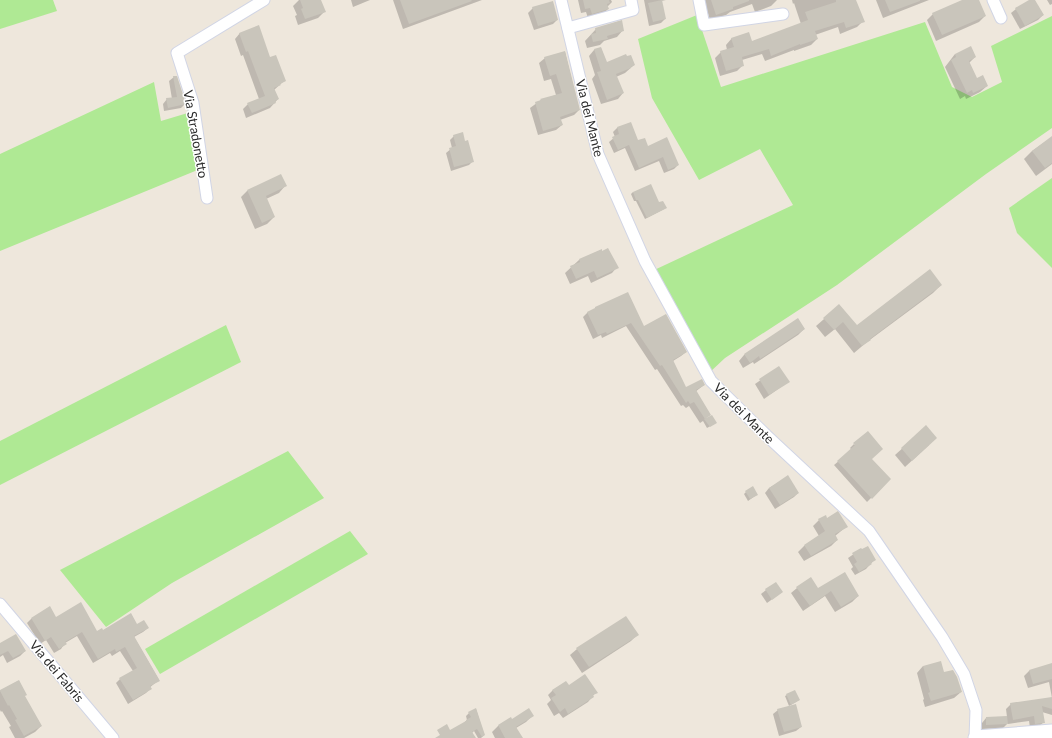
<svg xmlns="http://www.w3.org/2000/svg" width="1052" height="738" font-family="Lato,sans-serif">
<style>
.green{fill:#afe994}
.shadow{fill:#0003}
.building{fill:#c9c5bb}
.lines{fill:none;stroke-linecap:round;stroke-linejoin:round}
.minor-casing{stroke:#d1d5e5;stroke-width:13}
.secondary-casing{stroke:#d1d5e5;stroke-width:17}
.minor{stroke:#fff;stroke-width:11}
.secondary{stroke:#fff;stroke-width:15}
.labels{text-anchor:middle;stroke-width:3;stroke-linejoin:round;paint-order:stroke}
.street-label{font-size:13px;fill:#2b2b2b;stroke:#fff}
</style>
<rect width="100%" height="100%" fill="#eee7dc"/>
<!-- green -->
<g class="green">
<polygon points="0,0 53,0 57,11 0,29"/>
<polygon points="697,15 721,87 925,22 952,87 972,97 1002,82 991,46 1052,16 1052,128 986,174 837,285 725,358 709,373 650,272 793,205 760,149 699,180 652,98 638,39"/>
<polygon points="154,82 161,121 191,112 200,169 0,251 0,154"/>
<polygon points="1052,178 1052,268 1017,233 1009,208"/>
<polygon points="226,325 241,362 0,485 0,441"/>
<polygon points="288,451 324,498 172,583 106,627 60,570"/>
<polygon points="350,531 368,554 160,674 145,649"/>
</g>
<!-- shadow -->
<g class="shadow">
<polygon points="299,0 320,0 324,12 318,18 298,25 295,16 297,15 293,6"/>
<polygon points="351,0 370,0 353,7"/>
<polygon points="393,0 482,0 403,29"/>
<polygon points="578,0 611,0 612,2 607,7 608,9 604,13 588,18 586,12 581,13"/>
<polygon points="644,0 666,0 661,1 665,19 661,23 649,26"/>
<polygon points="704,0 777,0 771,6 755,12 752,4 730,12 726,15 710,20"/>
<polygon points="792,0 855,0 863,21 857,27 840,34 838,27 815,35 817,39 811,45 794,51 794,50 765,61 762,54 742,60 743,65 737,71 720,76 715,58 721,52 727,50 726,45 732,38 751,42 801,24 794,3 793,4"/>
<polygon points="876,0 929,0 883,18"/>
<polygon points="964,0 978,0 985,16 979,22 936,41 927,20 933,14"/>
<polygon points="1031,0 1034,0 1043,15 1038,20 1020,29 1011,13 1016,9"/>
<polygon points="1047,0 1052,0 1052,4 1050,5"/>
<polygon points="533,8 557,20 553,24 534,30 528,13"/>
<polygon points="596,29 623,30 617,37 604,41 600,45 587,48 585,41"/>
<polygon points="240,33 270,58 284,81 274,90 278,99 270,108 246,118 243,109 248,104 259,99 243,55 241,56 235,39"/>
<polygon points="601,48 606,63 634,65 625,73 616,77 623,93 618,99 601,104 592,79 595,75 589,56 594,50"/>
<polygon points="565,52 579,110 574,115 560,120 562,125 556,130 538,135 530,108 541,100 556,95 551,79 544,81 539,63 545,58"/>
<polygon points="955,54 975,57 969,63 976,79 987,86 980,92 966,99 965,96 960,99 945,67"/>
<polygon points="174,77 185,104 181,108 164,111 163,104 167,99 172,99 169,81"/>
<polygon points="630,123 638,142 678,165 674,169 664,173 659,161 635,171 625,148 614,153 609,142 615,137 613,132 617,128"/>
<polygon points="454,136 465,142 473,161 469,165 451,171 446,153 452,148 450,140"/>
<polygon points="1052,137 1052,164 1036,176 1024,159 1032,151"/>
<polygon points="285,186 279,193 266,199 274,217 267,224 255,229 241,197 247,191"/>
<polygon points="633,192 664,209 645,219 636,201 634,201 631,194"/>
<polygon points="601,250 617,267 612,273 591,283 588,276 570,284 565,273 579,260"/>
<polygon points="941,285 933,293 867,342 854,353 835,329 825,337 816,326 839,306 856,326"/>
<polygon points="593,310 644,327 686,352 681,356 673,361 685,388 704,385 695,392 706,418 714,424 707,428 703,421 700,423 689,406 686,408 683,405 681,406 657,369 655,370 626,326 602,338 601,335 593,339 583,317 588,312"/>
<polygon points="798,319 804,329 798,335 754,364 753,362 743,368 739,361 744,355"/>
<polygon points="779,367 788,382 764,399 755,384"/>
<polygon points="926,427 929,445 905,467 895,455"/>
<polygon points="854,444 890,479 867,502 834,465 852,450 850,448"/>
<polygon points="788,477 798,493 794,497 775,509 765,493 769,488"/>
<polygon points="746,492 755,496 748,501 744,494"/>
<polygon points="827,519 846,527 835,536 837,540 831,546 804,561 798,552 804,546 819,536 813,526 819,520"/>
<polygon points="861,549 875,559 866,569 855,575 851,569 853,567 848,558"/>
<polygon points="845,574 858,596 852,602 835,612 825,596 803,611 791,593 797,588 818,590"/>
<polygon points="766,590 782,592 767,603 761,594"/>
<polygon points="49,608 56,618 96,632 137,625 148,628 143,632 134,637 159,680 149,688 150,689 146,693 128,704 116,683 120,679 133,671 120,651 112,656 110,653 93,663 77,636 65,643 61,649 54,653 46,640 40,644 27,623 31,619"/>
<polygon points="637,635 631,641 582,673 570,655 577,649"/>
<polygon points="0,644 25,651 20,656 7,663 3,655 0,657"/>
<polygon points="1052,665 1052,715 1042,712 1044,722 1038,727 1030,728 1029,721 1008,724 1008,723 1003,728 982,729 982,723 986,718 1007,717 1006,709 1011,704 1052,698 1049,682 1028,688 1024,676 1029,671"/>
<polygon points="923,666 943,673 961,692 954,698 925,707 923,700 924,699 917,673"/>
<polygon points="18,681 24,696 41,726 35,732 24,738 15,738 9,727 11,726 2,711 1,712 0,710 0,691"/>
<polygon points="568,686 596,692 588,702 563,718 559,713 554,716 547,704 551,700 548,695 553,690"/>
<polygon points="787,695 799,700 789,706 785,696"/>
<polygon points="476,709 484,735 481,738 478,738 474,731 472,733 475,738 447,738 467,720 466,716 469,713"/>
<polygon points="778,710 801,727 796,731 779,736 773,714"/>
<polygon points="532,716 526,722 516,728 522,738 495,738 492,732 498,726 510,719 511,720"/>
</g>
<!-- building -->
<g class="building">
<polygon points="300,0 321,0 326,12 305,19 301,9 303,8"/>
<polygon points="400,0 471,0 472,1 409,24"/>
<polygon points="583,0 609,0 610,3 607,4 609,9 592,14 590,8 585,9"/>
<polygon points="662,0 666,19 653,22 648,3"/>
<polygon points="711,0 749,0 749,1 733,7 733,9 716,15"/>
<polygon points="836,0 856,0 865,22 846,28 844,22 815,31 818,39 800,45 800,44 771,56 769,49 742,57 744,66 726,71 720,51 734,47 731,38 749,32 752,41 808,20 805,12 836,2"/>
<polygon points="885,0 920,0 920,1 890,12"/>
<polygon points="962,0 979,0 986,16 942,35 932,13"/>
<polygon points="1029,0 1035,0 1044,15 1025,26 1015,8"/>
<polygon points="553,1 558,20 538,26 532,7"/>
<polygon points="622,20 624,31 607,36 608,39 593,42 591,34 596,33 595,28"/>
<polygon points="259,25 270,57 276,55 286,81 280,84 281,85 274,88 279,99 275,101 276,103 252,113 247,103 265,96 248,51 246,52 239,33"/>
<polygon points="971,46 976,57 969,61 977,78 983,75 988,86 973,93 972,90 967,93 951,60 956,57 955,54"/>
<polygon points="601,47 607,62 626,54 627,56 631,55 635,65 631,67 631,68 616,74 624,93 607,100 597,72 601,71 594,49"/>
<polygon points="565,51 580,110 560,117 563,125 543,131 535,102 541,100 540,99 562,93 556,74 550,76 544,57"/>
<polygon points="173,76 177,76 186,104 168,108 166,98 177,97"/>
<polygon points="631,122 638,140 645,138 648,146 667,137 679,165 668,170 663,157 639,168 629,145 618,150 612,137 619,134 617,127"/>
<polygon points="463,132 465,141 468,140 474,162 454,167 449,148 456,146 453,135"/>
<polygon points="1052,136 1052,163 1045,168 1032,151"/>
<polygon points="281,174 287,186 266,196 275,217 262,223 247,190"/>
<polygon points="651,184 659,202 663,201 667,208 647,218 638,200 636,200 633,192"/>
<polygon points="608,248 619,268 597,278 594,271 576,279 570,266 580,262 579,259 602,249 602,251"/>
<polygon points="930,269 942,285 870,339 871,340 862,346 843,322 834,330 823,318 839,304 857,325"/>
<polygon points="628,292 644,326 666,314 687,352 673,360 686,387 702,379 705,385 696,390 711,415 705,419 694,402 690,404 688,401 686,403 662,365 660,366 631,323 607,334 606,332 598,335 587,312 595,308 595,307"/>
<polygon points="798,318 805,329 760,359 759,356 750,363 744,354"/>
<polygon points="779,366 790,382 769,395 759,379"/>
<polygon points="712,415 717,423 710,427 704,419"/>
<polygon points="926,425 937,438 912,461 901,448"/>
<polygon points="868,431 883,449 872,459 891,479 872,499 837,461 855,445 853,443"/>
<polygon points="788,475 799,493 780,505 769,488"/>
<polygon points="753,486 758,495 750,499 745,491"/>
<polygon points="838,511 848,527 835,534 838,540 811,556 804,545 825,531 818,519 826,515 827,518"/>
<polygon points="868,546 876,560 871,563 872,564 859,572 854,564 857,562 852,553 861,548 862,549"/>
<polygon points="845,572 859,596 841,607 831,591 810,606 796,587 811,577 818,588"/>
<polygon points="776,582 783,592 772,600 765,589"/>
<polygon points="81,602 97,631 102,628 103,630 131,613 137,624 144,620 149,628 134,636 160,681 150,686 152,689 133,700 119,678 137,668 125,647 116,652 115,649 98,659 82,632 65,642 67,644 59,649 51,637 45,641 31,618 50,606 56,617"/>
<polygon points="626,616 639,635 589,667 576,648"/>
<polygon points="16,634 26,651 13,658 8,651 0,655 0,643"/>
<polygon points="941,661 944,672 953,670 957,677 962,692 931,701 928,693 930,692 923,666"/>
<polygon points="1052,663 1052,679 1033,684 1029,670"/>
<polygon points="585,674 598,693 593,695 594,697 568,714 565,708 560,712 551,698 556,695 552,690 566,681 569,685"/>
<polygon points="19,680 27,695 25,696 42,726 24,736 15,720 17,719 9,705 8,706 0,691 0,690"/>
<polygon points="795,690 800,700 791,705 786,694"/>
<polygon points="1052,697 1052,709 1042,706 1045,723 1035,724 1034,716 1013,720 1010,703"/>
<polygon points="796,704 802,727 784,732 777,709"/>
<polygon points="476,708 485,735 482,737 477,729 472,732 476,738 435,738 440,735 437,730 447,724 450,730 466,721 466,720 471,717 468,712"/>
<polygon points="529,708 534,716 516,727 523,738 505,738 498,725 511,717 512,719"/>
<polygon points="1007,716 1008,724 986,725 986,717"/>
</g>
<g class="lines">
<defs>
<g id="minor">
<polyline points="561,0 598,154 645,261 711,381 766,435 869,531 942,637 964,674 976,710 975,738"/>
<polyline points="699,0 704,25 783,14"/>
<polyline points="993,0 1001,18"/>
<polyline points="568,28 633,10 631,0"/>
<polyline points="207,198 193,103 177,53 264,0"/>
<polyline points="0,604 113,738"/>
</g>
<polyline id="secondary" points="976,738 1052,732"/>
</defs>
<!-- minor casing -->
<use href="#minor" class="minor-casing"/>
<!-- secondary casing -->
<use href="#secondary" class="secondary-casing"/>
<!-- minor -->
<use href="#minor" class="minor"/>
<!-- secondary -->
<use href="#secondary" class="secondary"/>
</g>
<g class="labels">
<!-- street labels -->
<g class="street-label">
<text transform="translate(590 118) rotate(76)" y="5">Via dei Mante</text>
<text transform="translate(196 134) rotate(80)" y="5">Via Stradonetto</text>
<text transform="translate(744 413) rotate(45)" y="5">Via dei Mante</text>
<text transform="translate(57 671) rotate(50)" y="5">Via dei Fabris</text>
</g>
</g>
</svg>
